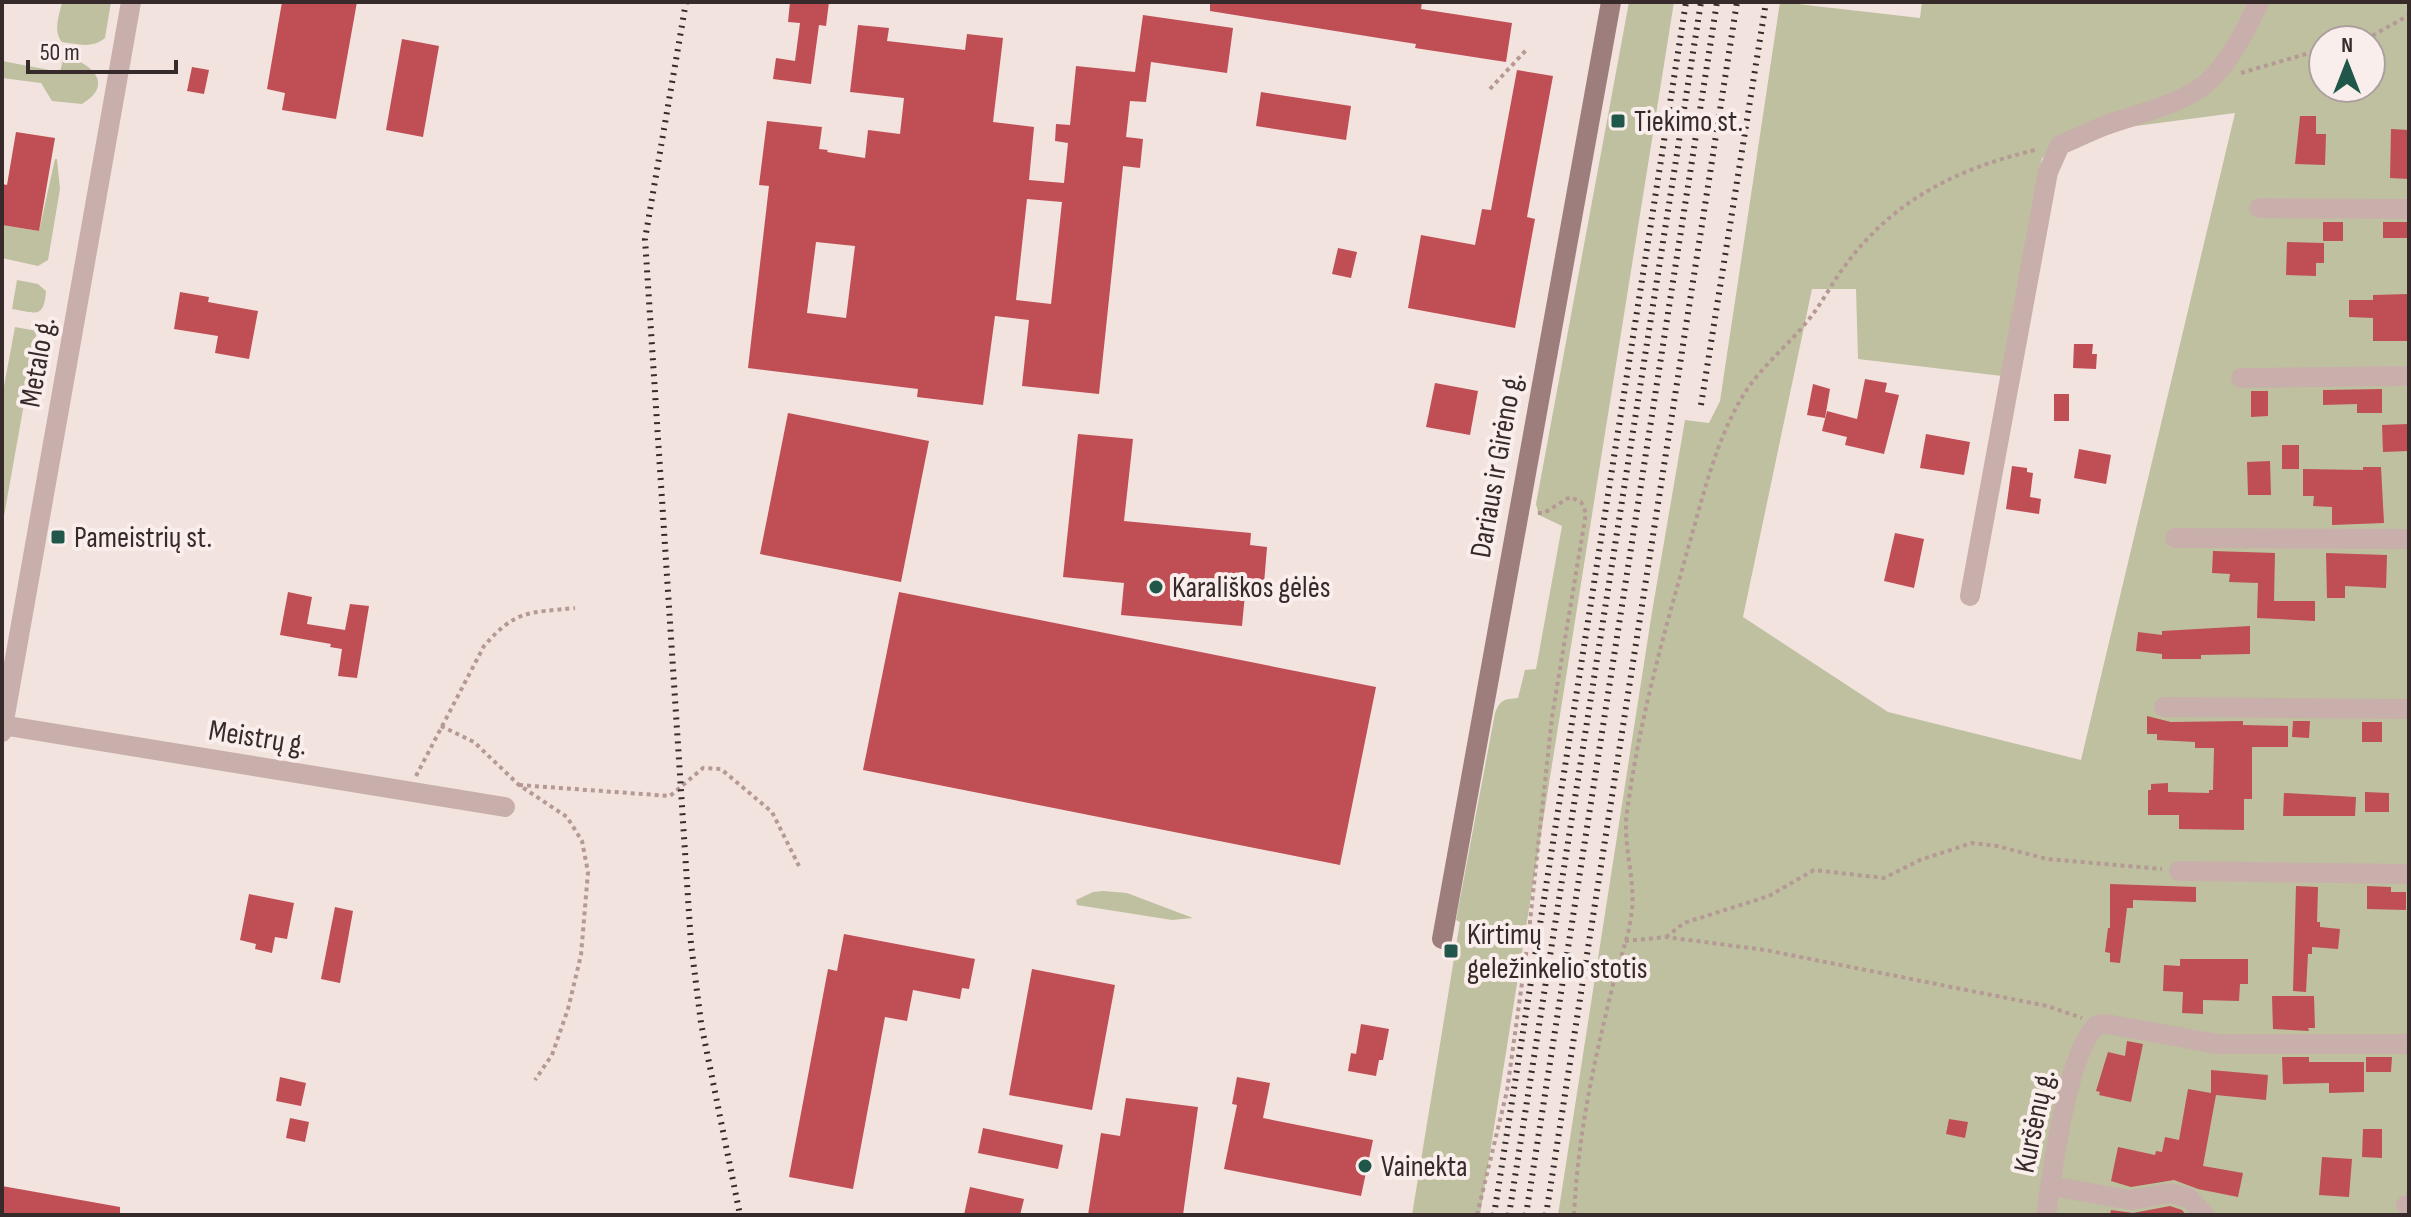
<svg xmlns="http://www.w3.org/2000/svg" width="2411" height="1217" font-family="'Sofia Sans Condensed',sans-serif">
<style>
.green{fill:#bfc09f;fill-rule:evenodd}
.building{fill:#c04e55;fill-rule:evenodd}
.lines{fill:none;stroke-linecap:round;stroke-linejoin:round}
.path{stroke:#b59995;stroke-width:4;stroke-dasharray:4 4;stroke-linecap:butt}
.street{stroke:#c9afab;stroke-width:20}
.secondary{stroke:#9d7e7c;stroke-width:20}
.rail{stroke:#372a2a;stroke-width:6;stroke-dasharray:2 6;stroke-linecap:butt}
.poi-dot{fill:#21574a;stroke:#f9eeeb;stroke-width:3}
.labels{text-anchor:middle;stroke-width:8;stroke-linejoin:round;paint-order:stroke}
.poi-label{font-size:30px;fill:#372a2a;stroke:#f9eeeb;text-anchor:start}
.street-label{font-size:30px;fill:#372a2a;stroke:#f9eeeb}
</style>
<rect width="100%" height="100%" fill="#f2e3df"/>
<!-- green -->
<g class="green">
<path d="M62,2h49l-6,36c-13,11 -27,6 -43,4 -9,-11 -3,-26 0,-40z"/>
<path d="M1629,2h45l-194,1213h-68l48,-293 -4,-2 39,-207c5,-13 9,-14 23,-15l7,-28 11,-1 26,-143 -23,-11 -3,-11z"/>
<path d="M1780,2l140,16 2,-16h487v1213h-851l94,-603 33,-192 24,3 11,-22zM2323,40h48v48h-48zM2235,113l-154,647 -193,-48 -145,-95 69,-328h44l2,70 144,17 40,-218 86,-31z"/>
<path d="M64,56c26,6 52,28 18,48l-30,-3 -11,-18 -39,-5v-17l58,11z"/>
<polygon points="55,159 57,159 60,189 48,260 38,266 2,258 2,225 39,231"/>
<path d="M17,280l21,4 8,7c-2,28 -10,22 -34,18z"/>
<polygon points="15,327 37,331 2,527 2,397"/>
<polygon points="1103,891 1127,893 1193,918 1172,920 1077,905 1076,900 1093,892"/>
</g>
<!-- building -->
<g class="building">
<polygon points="282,2 357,2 336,119 282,110 285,93 267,89"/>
<polygon points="790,2 829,2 826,26 819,25 811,84 773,79 776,58 795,61 800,23 788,22"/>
<polygon points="1210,2 1422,2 1421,9 1512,23 1506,62 1415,48 1416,44 1210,11"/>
<path d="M1143,15l90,13 -6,45 -76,-11 -5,40 -16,-1 -4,36 17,2 -3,29 -17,-2 -24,228 -77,-8 7,-66 -34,-4 -12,89 -66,-8 1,-8 -170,-21 21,-182 -10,-1 8,-64 55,6 -3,22 9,1 -1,2 38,6 3,-28 32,4 4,-36 -54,-6 8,-67 31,3 -2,13 78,9 2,-16 36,4 -10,84 41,5 -5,53 35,3 4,-40 -13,-2 1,-17 14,1 6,-59 59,6zM1027,199l35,3 -11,102 -35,-4zM816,242l39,4 -9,72 -39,-5z"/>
<polygon points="402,39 439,46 423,137 386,130"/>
<polygon points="192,67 209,70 204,94 187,91"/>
<polygon points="1517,70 1553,76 1527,217 1535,219 1515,328 1408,308 1421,235 1475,245 1482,209 1491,210"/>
<polygon points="1261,92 1351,106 1346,140 1256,126"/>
<polygon points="2300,116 2316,116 2316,134 2326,134 2325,165 2295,164"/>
<polygon points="2391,129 2409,130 2409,179 2390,178"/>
<polygon points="16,132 55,138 39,231 2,225 2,184 7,185"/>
<rect x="2323" y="222" width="20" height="19"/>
<rect x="2383" y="222" width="25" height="16"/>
<polygon points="2287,242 2324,243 2324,263 2316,263 2316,276 2286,275"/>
<polygon points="1338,248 1357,252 1351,278 1332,274"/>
<polygon points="180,292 209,297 208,302 258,311 249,359 215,353 218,336 174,329"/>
<polygon points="2409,294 2409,341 2373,341 2373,318 2349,317 2349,300 2373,300 2373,295"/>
<polygon points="2074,344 2093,344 2092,354 2097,354 2096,369 2073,368"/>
<polygon points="1865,379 1887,383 1885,392 1899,395 1884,454 1845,445 1847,437 1822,431 1827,411 1857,419"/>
<polygon points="1435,383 1478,391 1470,435 1426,427"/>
<polygon points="1813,384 1830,389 1825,418 1807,415"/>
<polygon points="2382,389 2382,413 2357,413 2357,404 2323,405 2323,390"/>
<polygon points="2251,391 2268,391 2268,416 2251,417"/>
<rect x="2054" y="394" width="15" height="27"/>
<polygon points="788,413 929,441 901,582 760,554"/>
<polygon points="2408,424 2409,451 2383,452 2382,425"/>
<polygon points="1078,434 1133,439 1124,521 1251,533 1250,545 1267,547 1263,596 1245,594 1242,626 1121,615 1124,583 1063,577"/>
<polygon points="1926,434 1970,442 1964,475 1920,468"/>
<rect x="2282" y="445" width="17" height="24"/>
<polygon points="2079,449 2111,455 2106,484 2074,478"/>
<polygon points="2270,461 2271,495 2248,495 2247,462"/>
<polygon points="2012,466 2027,468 2027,472 2033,473 2030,497 2041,499 2039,514 2006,509"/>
<polygon points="2363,467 2381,467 2384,523 2332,525 2332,507 2313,506 2314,496 2303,496 2303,469 2363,470"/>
<polygon points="1895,533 1924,539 1914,588 1884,581"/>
<polygon points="2213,551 2275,553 2274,601 2315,601 2315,621 2257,618 2258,583 2229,582 2230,574 2212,573"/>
<polygon points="2326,553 2387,555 2386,588 2345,586 2345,598 2327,598"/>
<polygon points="288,592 312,597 307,624 345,630 350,604 369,606 357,678 338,676 342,649 330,647 331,644 280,635"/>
<polygon points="899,592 1376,687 1340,865 863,770"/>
<polygon points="2250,626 2250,654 2201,655 2201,659 2162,659 2162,654 2136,651 2138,632 2162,635 2162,631"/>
<polygon points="2147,716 2171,722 2243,721 2243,725 2288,726 2288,747 2252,747 2252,799 2244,799 2244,830 2179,829 2179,815 2148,815 2148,790 2151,790 2151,784 2168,783 2168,792 2209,793 2209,790 2213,790 2214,748 2195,748 2195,742 2157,740 2157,734 2147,734"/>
<polygon points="2293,721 2310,721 2309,738 2292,737"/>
<rect x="2362" y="722" width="20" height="20"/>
<polygon points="2365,792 2389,793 2389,812 2365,812"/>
<polygon points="2284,793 2356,797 2355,816 2283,816"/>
<polygon points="2110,884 2196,887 2196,902 2133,900 2133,908 2127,908 2120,963 2110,962 2110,953 2105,952 2108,928 2110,928"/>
<polygon points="2296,886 2318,887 2317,922 2320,922 2320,927 2340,929 2338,949 2312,947 2312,954 2308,954 2306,992 2293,991"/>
<polygon points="2367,886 2391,887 2391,892 2406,892 2406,910 2367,909"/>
<polygon points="249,894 294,903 287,939 275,937 272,953 255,949 256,944 240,940"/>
<polygon points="335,907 353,911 340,983 321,979"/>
<polygon points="844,934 975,959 969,989 962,988 960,999 913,990 907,1021 885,1017 853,1189 789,1177 828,969 837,971"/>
<polygon points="2180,959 2248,959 2248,984 2240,984 2239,1001 2203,1000 2203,1014 2182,1013 2183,992 2163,991 2164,965 2180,966"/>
<polygon points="1032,969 1115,985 1092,1110 1009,1095"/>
<polygon points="2272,996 2314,996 2315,1028 2308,1028 2309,1031 2273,1029"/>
<polygon points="1361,1024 1389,1029 1383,1060 1379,1060 1376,1076 1348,1071 1351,1053 1356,1054"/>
<polygon points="2127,1041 2143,1044 2131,1102 2099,1095 2100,1092 2096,1091 2108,1052 2125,1056"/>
<polygon points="2282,1057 2309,1057 2309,1062 2364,1062 2364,1092 2329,1093 2329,1083 2283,1084"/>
<polygon points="2366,1057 2392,1057 2391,1072 2366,1072"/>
<polygon points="2211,1070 2268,1075 2266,1100 2216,1095 2203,1166 2243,1173 2238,1197 2198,1189 2174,1180 2131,1187 2111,1181 2118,1147 2155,1155 2156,1151 2162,1152 2165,1137 2179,1140 2188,1089 2211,1093"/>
<polygon points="280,1077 306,1083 301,1106 276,1101"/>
<polygon points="1237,1077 1270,1083 1263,1118 1373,1140 1361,1196 1224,1169 1237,1105 1232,1104"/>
<polygon points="1126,1098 1198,1107 1183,1215 1088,1215 1101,1133 1120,1136"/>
<polygon points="290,1118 309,1122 305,1142 286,1138"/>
<polygon points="1949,1119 1968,1122 1965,1138 1946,1134"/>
<polygon points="983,1128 1063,1145 1058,1169 978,1153"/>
<polygon points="2363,1129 2382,1129 2382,1158 2362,1157"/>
<polygon points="2322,1157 2352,1159 2349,1197 2319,1195"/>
<polygon points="2,1186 120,1207 120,1215 2,1215"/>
<polygon points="970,1187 1024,1199 1020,1215 964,1215"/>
<polygon points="2170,1206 2182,1210 2186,1215 2110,1215 2111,1210 2133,1213"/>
</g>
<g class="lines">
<!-- path -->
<g class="path">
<polyline points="2357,40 2370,37 2409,15"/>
<polyline points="2241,73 2323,49"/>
<polyline points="1490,89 1528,48"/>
<polyline points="441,726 474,742 519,785 567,817 582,841 588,872 581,955 568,1009 552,1055 535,1080"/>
<path d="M416,776l68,-130c32,-37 45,-33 91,-38"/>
<polyline points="519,785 670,796 703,768 721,769 772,812 799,866"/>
<polyline points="1666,937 1684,923 1769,896 1814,870 1884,878 1920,860 1972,843 1997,846 2047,859 2162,869"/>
<polyline points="1625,941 1666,937 1765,950 2047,1006 2082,1018"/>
<polyline points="1477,1215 1507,1091 1528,940 1552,717 1586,513 1581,502 1570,497 1544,513 1536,513"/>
<path d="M1574,1215c4,-80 19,-149 38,-226 5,-24 16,-48 19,-72 6,-36 -9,-71 -4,-105 12,-91 37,-179 62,-267 14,-49 26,-101 52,-146 19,-33 50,-55 72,-85 11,-15 20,-32 31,-47 49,-67 112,-98 191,-117"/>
</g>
<!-- street -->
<g class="street">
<polyline points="2259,208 2409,209"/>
<polyline points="2241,378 2409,376"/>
<polyline points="2175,538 2409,539"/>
<path d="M1970,596l78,-424 12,-27c16,-7 31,-14 46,-20 31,-11 73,-20 98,-40 25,-20 42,-55 55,-83"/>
<polyline points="2164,707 2409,709"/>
<polyline points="2,725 505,807"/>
<polyline points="2,732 131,2"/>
<polyline points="2179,871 2409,874"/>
<polyline points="2050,1186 2131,1200 2171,1193 2189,1198 2205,1215"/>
<polyline points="2406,1205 2409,1205"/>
<path d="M2046,1215c6,-42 21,-163 51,-190l10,-1 110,20h192"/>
</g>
<!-- secondary -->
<polyline class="secondary" points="1442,939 1611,2"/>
<!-- rail -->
<g class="rail">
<polyline points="686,2 645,239 691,944 701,1023 740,1215"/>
<polyline points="1701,405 1766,2"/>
<polyline points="1494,1215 1686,2"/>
<polyline points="1509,1215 1701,2"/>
<polyline points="1526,1215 1717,2"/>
<polyline points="1546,1215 1737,2"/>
</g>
</g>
<!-- markers -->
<g class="poi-dot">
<rect x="1610" y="113" width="16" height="16" rx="4"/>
<rect x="50" y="529" width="16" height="16" rx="4"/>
<circle cx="1156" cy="587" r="8"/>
<rect x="1443" y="943" width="16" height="16" rx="4"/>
<circle cx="1365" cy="1166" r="8"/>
</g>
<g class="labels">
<!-- poi labels -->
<g class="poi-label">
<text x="1634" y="131">Tiekimo st.</text>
<text x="74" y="547">Pameistrių st.</text>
<text x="1172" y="597">Karališkos gėlės</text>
<text x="1467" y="944">Kirtimų<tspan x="1467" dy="34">geležinkelio stotis</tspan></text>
<text x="1381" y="1176">Vainekta</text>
</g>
<!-- street labels -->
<g class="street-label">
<text transform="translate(37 362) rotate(-80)" y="10">Metalo g.</text>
<text transform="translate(1496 465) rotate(-80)" y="10">Dariaus ir Girėno g.</text>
<text transform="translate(258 737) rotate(9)" y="10">Meistrų g.</text>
<text transform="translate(2034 1121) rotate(-78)" y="10">Kuršėnų g.</text>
</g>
</g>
<!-- border -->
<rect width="2411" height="1217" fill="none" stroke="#372a2a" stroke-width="8"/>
<!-- north arrow -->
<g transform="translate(2347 64)"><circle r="38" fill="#f9eeeb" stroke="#aba09e" stroke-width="2"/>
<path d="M0-6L14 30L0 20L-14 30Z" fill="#21574a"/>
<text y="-12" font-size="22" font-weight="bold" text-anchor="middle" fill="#372a2a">N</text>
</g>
<!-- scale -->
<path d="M28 60v12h148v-12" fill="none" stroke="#372a2a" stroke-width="4"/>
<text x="40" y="60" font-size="24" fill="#372a2a" stroke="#f9eeeb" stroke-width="6" paint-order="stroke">50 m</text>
</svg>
